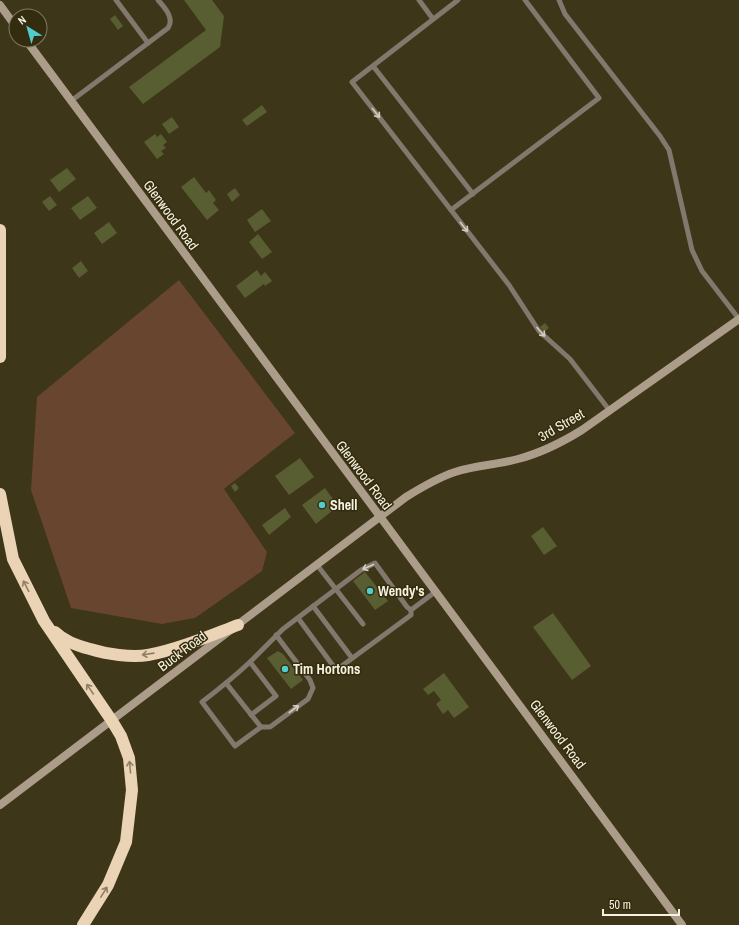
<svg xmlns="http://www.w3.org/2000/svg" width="739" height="925" font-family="'Archivo Narrow',sans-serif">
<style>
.green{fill:#67452f}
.building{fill:#585d32}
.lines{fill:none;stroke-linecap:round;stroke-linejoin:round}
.lane{stroke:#82786d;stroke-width:5}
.secondary{stroke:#ac9d8b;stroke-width:8}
.highway{stroke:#ebd3b6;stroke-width:12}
.oneway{stroke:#d3cdbe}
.oneway2{stroke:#908062}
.poi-dot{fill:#52cdce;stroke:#342c0e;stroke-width:1.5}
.labels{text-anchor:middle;stroke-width:3;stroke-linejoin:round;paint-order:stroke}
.street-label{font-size:14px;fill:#f6f2e0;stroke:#342c0e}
.poi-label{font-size:14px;font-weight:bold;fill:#f6f2e0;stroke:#342c0e;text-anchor:start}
</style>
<rect width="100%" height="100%" fill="#3e3618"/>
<!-- green -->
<polygon class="green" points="179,280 295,433 224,489 267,552 262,571 195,618 162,624 71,608 31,490 37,397"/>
<!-- building -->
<g class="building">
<polygon points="184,0 212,0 224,16 220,47 143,104 129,87 206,30"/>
<polygon points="115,15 123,26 118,30 110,19"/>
<polygon points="262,105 267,112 247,126 242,120"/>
<polygon points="172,117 179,127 169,134 162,124"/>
<polygon points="155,134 157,137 161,134 167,142 163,145 166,148 161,151 164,154 157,159 144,142"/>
<polygon points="67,168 76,179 59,192 50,180"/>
<polygon points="194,177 206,193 209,190 216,200 213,203 219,210 207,220 181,187"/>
<polygon points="235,188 240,195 232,202 227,194"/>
<polygon points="50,196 57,205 49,211 42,202"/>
<polygon points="88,196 97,208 80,220 71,208"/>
<polygon points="262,209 271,221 255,232 247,220"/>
<polygon points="109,222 117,233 102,244 94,233"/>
<polygon points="258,234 272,252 262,259 249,242"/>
<polygon points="81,261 88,271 79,278 72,268"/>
<polygon points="257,270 261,276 265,272 272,281 265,286 264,284 245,298 236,286"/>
<polygon points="545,323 549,328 544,332 540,327"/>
<polygon points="300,458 314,477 289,495 275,476"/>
<polygon points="235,483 239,488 235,492 231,486"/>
<polygon points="325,488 338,506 316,524 302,505"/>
<polygon points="285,508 291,517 269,535 262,525"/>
<polygon points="543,527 557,546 544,555 531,536"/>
<polygon points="365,572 388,601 375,610 353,581"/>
<polygon points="553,613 591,666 572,680 533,627"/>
<polygon points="278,651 283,654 303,680 291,689 267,658"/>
<polygon points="444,673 469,707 454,718 448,710 443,714 436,704 441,700 434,691 428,695 423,689"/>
</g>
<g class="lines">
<!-- lane -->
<g class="lane">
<polyline points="116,0 148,43"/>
<polyline points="419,0 433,19"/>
<polyline points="458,0 352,82 509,285 539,331 570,359 610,411"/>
<polyline points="559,0 565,14 660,136 669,150 692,250 702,271 739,319"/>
<polyline points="373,66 473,194"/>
<path d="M71,101l97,-73c7,-10 -4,-21 -10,-28"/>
<polyline points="451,210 599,98 525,0"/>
<polyline points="317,565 363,624"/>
<polyline points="313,606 352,658"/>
<polyline points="298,618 334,667 339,668 411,615 411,610 435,592"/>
<path d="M276,635l34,45 3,8 -5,11 -38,28h-9l-26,19 -33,-44c17,-13 33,-26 48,-40 11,-11 22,-22 33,-33l78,-59 14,-7 32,44 4,3"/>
<polyline points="250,662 276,696 251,715"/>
<polyline points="226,683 261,727"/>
</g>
<!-- secondary -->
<g class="secondary">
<polyline points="0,5 16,27"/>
<path d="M26,40c218,295 439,589 656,885"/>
<path d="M0,805l406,-308c16,-10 31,-19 49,-25 20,-7 42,-7 63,-13 23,-6 43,-16 64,-29l157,-111"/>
</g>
<!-- highway -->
<g class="highway">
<polyline points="0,230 0,357"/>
<polyline points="0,494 13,559 44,621 112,721 121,736 129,758 132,790 126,842 108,885 83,925"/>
<path d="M55,632c10,10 23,14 35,17 16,5 42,9 58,6 31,-6 61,-19 90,-30"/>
</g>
</g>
<!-- one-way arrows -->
<defs><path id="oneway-shaft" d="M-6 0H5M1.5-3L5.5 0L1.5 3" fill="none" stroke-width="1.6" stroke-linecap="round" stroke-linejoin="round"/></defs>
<g class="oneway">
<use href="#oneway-shaft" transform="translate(376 113) rotate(52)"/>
<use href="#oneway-shaft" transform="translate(464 227) rotate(52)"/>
<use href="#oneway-shaft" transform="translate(541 332) rotate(48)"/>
<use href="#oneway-shaft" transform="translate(368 567) rotate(156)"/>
<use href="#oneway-shaft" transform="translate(294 709) rotate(-37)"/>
</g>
<g class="oneway2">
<use href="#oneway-shaft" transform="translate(26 586) rotate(-117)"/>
<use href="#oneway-shaft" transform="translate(148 654) rotate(172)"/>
<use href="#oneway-shaft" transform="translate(90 689) rotate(-124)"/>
<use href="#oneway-shaft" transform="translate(130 767) rotate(-95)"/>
<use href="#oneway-shaft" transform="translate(104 892) rotate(-58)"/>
</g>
<!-- markers -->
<g class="poi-dot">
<circle cx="322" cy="505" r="4"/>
<circle cx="370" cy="591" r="4"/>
<circle cx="285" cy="669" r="4"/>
</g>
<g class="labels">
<!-- street labels -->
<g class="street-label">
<text transform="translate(171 215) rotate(54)" y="5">Glenwood Road</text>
<text transform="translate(561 425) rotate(-30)" y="5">3rd Street</text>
<text transform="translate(364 475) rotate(53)" y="5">Glenwood Road</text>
<text transform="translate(182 651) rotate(-37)" y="5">Buck Road</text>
<text transform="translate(558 734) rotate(53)" y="5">Glenwood Road</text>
</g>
<!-- poi labels -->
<g class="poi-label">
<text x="330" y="510">Shell</text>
<text x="378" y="596">Wendy's</text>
<text x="293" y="674">Tim Hortons</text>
</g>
</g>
<!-- north arrow -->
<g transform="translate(28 28) rotate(323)"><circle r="19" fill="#342c0e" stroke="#827b62"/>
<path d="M0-3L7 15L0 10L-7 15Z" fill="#52cdce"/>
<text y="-6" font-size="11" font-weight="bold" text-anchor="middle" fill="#f6f2e0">N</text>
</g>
<!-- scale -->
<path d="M603 909v6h76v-6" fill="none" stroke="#f6f2e0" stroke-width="2"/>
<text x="609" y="909" font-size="12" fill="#f6f2e0" stroke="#342c0e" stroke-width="3" paint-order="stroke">50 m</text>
</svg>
